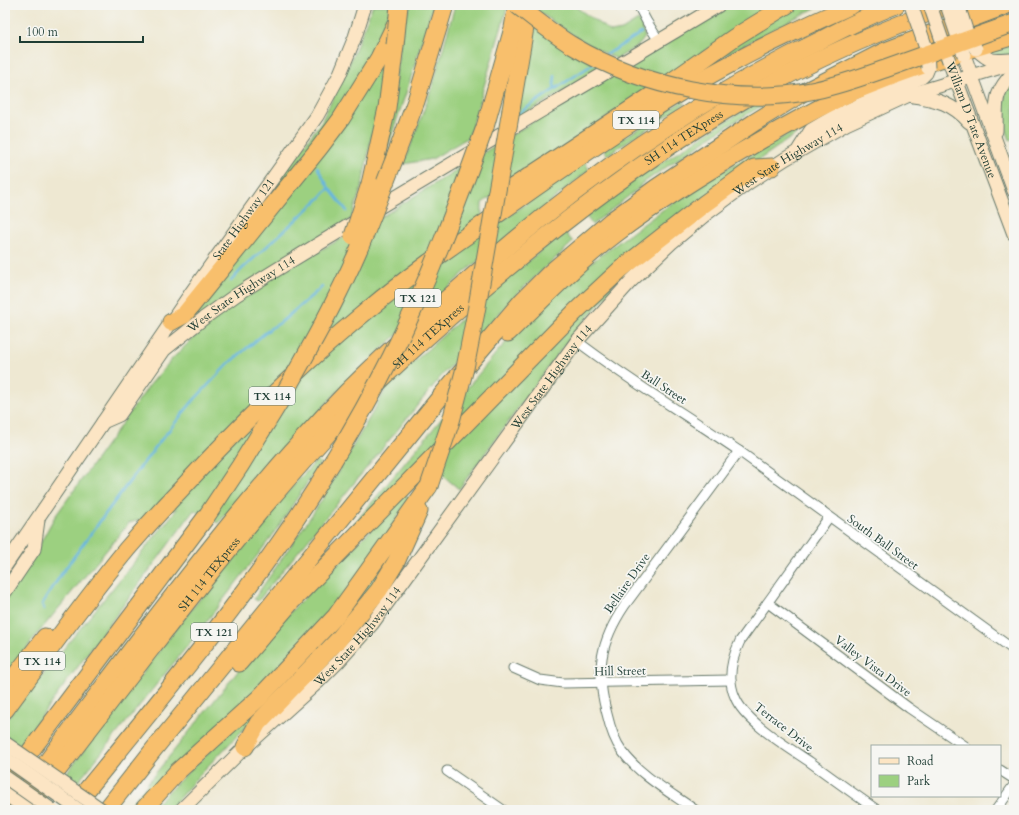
<svg xmlns="http://www.w3.org/2000/svg" width="1019" height="815" font-family="Cardo,serif">
<style>
.green{fill:#9cd080;stroke:#5e865a}
.lines{fill:none;stroke-linecap:round;stroke-linejoin:round}
.stream{stroke:#65b5e0;stroke-width:2.5}
.minor-casing{stroke:#67796b;stroke-width:11}
.secondary-casing{stroke:#67796b;stroke-width:15}
.motorway-casing{stroke:#67796b;stroke-width:19}
.minor{stroke:#fff;stroke-width:9}
.secondary{stroke:#fce5c4;stroke-width:13}
.motorway{stroke:#f8bf6c;stroke-width:17}
.secondary-bridge-casing{stroke:#67796b;stroke-width:15;stroke-linecap:butt}
.motorway-bridge-casing{stroke:#67796b;stroke-width:19;stroke-linecap:butt}
.secondary-bridge{stroke:#fce5c4;stroke-width:13}
.motorway-bridge{stroke:#f8bf6c;stroke-width:17}
.labels{text-anchor:middle;stroke-width:3.5;stroke-linejoin:round;paint-order:stroke}
.shield{fill:#f6f6f2;stroke:#60746d;stroke-width:1}
.shield-label{font-size:11px;font-weight:bold;fill:#1f3d34}
.street-label{font-size:12px;fill:#1f3d34;stroke:#f6f6f2}
</style>
<rect width="100%" height="100%" fill="#f6f6f2"/>
<filter id="ink" filterUnits="userSpaceOnUse"><feTurbulence type="fractalNoise" baseFrequency=".025" numOctaves="2"/><feDisplacementMap in="SourceGraphic" scale="8" xChannelSelector="R" yChannelSelector="G"/><feConvolveMatrix kernelMatrix="1 2 1 2 8 2 1 2 1" color-interpolation-filters="sRGB"/></filter>
<filter id="wash" filterUnits="userSpaceOnUse"><feTurbulence type="fractalNoise" baseFrequency=".012" numOctaves="4" result="noise"/><feDisplacementMap in="SourceGraphic" scale="16" xChannelSelector="R" yChannelSelector="G"/><feGaussianBlur stdDeviation="0.9" result="paint"/><feColorMatrix in="noise" values="0 0 0 0 0 0 0 0 0 0 0 0 0 0 0 0 0 1.4 0 .05"/><feComposite in="paint" operator="in"/></filter>
<g filter="url(#wash)">
<rect width="100%" height="100%" fill="#eee8d2"/>
<!-- green -->
<g class="green">
<polygon points="373,5 390,5 388,32 328,127 269,201 266,198 321,122 346,72"/>
<polygon points="411,5 433,5 408,87 386,151 403,23"/>
<polygon points="455,5 508,5 469,137 432,159 404,164 433,85"/>
<path d="M535,5h38l38,27 11,-2 16,-10 3,5 4,12 -5,7 -23,15c-30,-14 -56,-31 -83,-51z"/>
<polygon points="729,5 777,5 694,58 482,203 481,236 585,162 589,170 467,270 344,384 218,523 194,510 5,765 5,721 178,508 129,523 34,638 5,679 5,596 36,551 54,518 149,386 173,358 217,315 268,279 386,214 531,123"/>
<polygon points="799,5 821,5 797,17 721,57 719,55 757,29"/>
<polygon points="532,26 602,69 516,119"/>
<polygon points="1014,45 1014,55 991,55 990,51"/>
<polygon points="385,59 375,135 372,134 362,186 351,219 174,335"/>
<path d="M1014,79v62l-2,-2 -2,1c-4,-11 -8,-21 -7,-33 0,-5 3,-11 2,-16z"/>
<polygon points="683,101 685,104 607,155 604,150"/>
<polygon points="759,102 768,102 719,131 640,185 640,187 592,225 586,215 647,170 649,171 715,128"/>
<polygon points="794,131 796,134 691,207 339,542 497,352 539,308 578,272 694,187"/>
<polygon points="564,231 573,242 520,291 443,374 258,601 254,599 320,503 389,384 495,289"/>
<polygon points="611,285 614,287 571,336 459,489 430,465"/>
<polygon points="317,460 320,463 273,535 197,634 78,782 66,774 175,630 274,507"/>
<polygon points="405,495 409,497 387,535 335,610 256,690 134,810 126,810 264,639"/>
<polygon points="403,539 348,623 341,617"/>
<polygon points="311,654 315,656 202,772 173,805 166,810 150,810 178,782"/>
</g>
<g class="lines">
<!-- stream -->
<g class="stream">
<polyline points="606,55 641,33"/>
<polyline points="555,89 554,84 555,76"/>
<polyline points="519,113 593,64"/>
<polyline points="317,167 329,188 347,211"/>
<polyline points="231,281 242,269 320,198 329,188"/>
<polyline points="44,610 42,604 62,573 126,486 161,440 193,401 229,363 271,328 280,323 322,287"/>
</g>
</g>
</g>
<g filter="url(#ink)">
<g class="lines">
<defs>
<g id="minor">
<polyline points="638,5 647,22 659,41"/>
<path d="M577,341c52,40 108,73 162,110l275,199"/>
<path d="M829,517l-89,124c-8,17 -13,38 -5,56 9,24 53,50 75,65 22,16 44,32 67,48"/>
<polyline points="768,603 909,708 965,746"/>
<polyline points="513,668 540,680 563,683 731,680"/>
<polyline points="1000,770 1014,779"/>
<polyline points="447,771 503,810"/>
<path d="M695,810c-24,-17 -56,-35 -73,-59 -8,-11 -12,-24 -15,-37 -12,-43 -7,-72 18,-109l114,-154"/>
<polyline points="996,810 1014,785"/>
</g>
<g id="secondary">
<path d="M976,49c14,13 15,12 34,11"/>
<polyline points="964,55 1014,191"/>
<path id="s1" d="M949,61l65,173"/>
<path d="M913,96c24,3 40,8 56,26"/>
<path d="M996,131c1,-29 -4,-36 18,-59"/>
<polyline points="799,149 811,130 835,116 922,77 926,73 928,68"/>
<path id="s2" d="M103,422l16,-7 45,-65 40,-32 32,-23c159,-100 322,-193 483,-290"/>
<path id="s3" d="M5,566l186,-273 126,-177 22,-40 16,-39 10,-32"/>
<polyline points="5,592 34,549 38,520"/>
<path id="s4" d="M181,810l59,-58 78,-70 20,-20 34,-38 205,-283 54,-60 40,-38 35,-29 42,-31 37,-24 61,-35 63,-29 105,-32"/>
</g>
<g id="motorway">
<polyline points="511,110 528,10"/>
<polyline points="485,127 513,28 517,5"/>
<polyline points="394,160 416,101 445,5"/>
<polyline points="370,184 387,108 395,45"/>
<polyline points="500,211 513,187 651,96 735,37 787,5"/>
<polyline points="171,322 184,315 320,147 341,119 379,58 397,21"/>
<path d="M508,333c35,-34 70,-71 109,-100 46,-35 96,-65 146,-94 30,-17 61,-35 94,-49 51,-21 104,-39 157,-54"/>
<polyline points="239,663 292,601 577,310 621,269 704,204 754,168 772,167"/>
<polyline points="5,689 45,637"/>
<path d="M5,710c40,-54 79,-109 122,-161 18,-21 37,-42 56,-62 58,-63 120,-124 186,-178 48,-40 99,-74 150,-110 70,-49 141,-98 217,-138 38,-21 77,-38 116,-56"/>
<polyline points="245,747 258,723 338,640 379,590 396,562 419,511"/>
<polyline points="5,785 206,517 240,466 285,393"/>
<path d="M72,808c91,-112 186,-223 261,-347"/>
<path d="M12,810c39,-55 80,-108 120,-161 68,-89 137,-177 215,-257 53,-53 110,-103 167,-151 94,-79 195,-147 305,-200 25,-13 51,-26 77,-36"/>
<path id="s5" d="M27,810c42,-55 84,-109 126,-164 63,-82 128,-164 200,-239 50,-50 103,-97 158,-142 75,-62 154,-120 239,-169 63,-37 131,-65 199,-91"/>
<polyline points="106,810 154,749 442,395 522,301 550,273 611,221 656,188 755,122 804,92 883,52 1007,5"/>
<polyline points="143,810 177,772 259,698 336,616 429,486"/>
</g>
</defs>
<!-- minor casing -->
<use href="#minor" class="minor-casing"/>
<!-- secondary casing -->
<use href="#secondary" class="secondary-casing"/>
<!-- motorway casing -->
<use href="#motorway" class="motorway-casing"/>
<!-- minor -->
<use href="#minor" class="minor"/>
<!-- secondary -->
<use href="#secondary" class="secondary"/>
<!-- motorway -->
<use href="#motorway" class="motorway"/>
<defs>
<g id="secondary-bridge">
<polyline points="911,5 927,51 928,68"/>
<polyline points="930,5 949,61"/>
<polyline points="947,5 964,55"/>
<polyline points="958,5 968,36 976,49"/>
<polyline points="5,743 102,810"/>
<polyline points="5,758 79,810"/>
<polyline points="5,777 52,810"/>
<polyline points="5,794 28,810"/>
</g>
<g id="motorway-bridge">
<path d="M517,5c18,14 36,29 56,41 69,41 164,61 243,44 24,-5 46,-13 69,-21 43,-15 86,-31 129,-46"/>
<polyline points="395,45 399,5"/>
<polyline points="353,236 370,184"/>
<path d="M285,392c26,-46 52,-92 73,-141 13,-30 24,-61 36,-91"/>
<path d="M333,461c21,-34 40,-68 58,-104 37,-74 66,-152 94,-230"/>
<polyline points="429,486 451,421 465,368 476,312 511,110"/>
</g>
</defs>
<!-- secondary-bridge casing -->
<use href="#secondary-bridge" class="secondary-bridge-casing"/>
<!-- motorway-bridge casing -->
<use href="#motorway-bridge" class="motorway-bridge-casing"/>
<!-- secondary-bridge -->
<use href="#secondary-bridge" class="secondary-bridge"/>
<!-- motorway-bridge -->
<use href="#motorway-bridge" class="motorway-bridge"/>
</g>
</g>
<g class="labels">
<!-- shield labels -->
<g class="shield">
<rect x="613" y="111" width="46" height="18" rx="3"/>
<rect x="395" y="289" width="46" height="18" rx="3"/>
<rect x="249" y="387" width="46" height="18" rx="3"/>
<rect x="191" y="623" width="46" height="18" rx="3"/>
<rect x="19" y="652" width="46" height="18" rx="3"/>
</g>
<g class="shield-label">
<text x="636" y="124">TX 114</text>
<text x="418" y="302">TX 121</text>
<text x="272" y="400">TX 114</text>
<text x="214" y="636">TX 121</text>
<text x="42" y="665">TX 114</text>
</g>
<!-- street labels -->
<g class="street-label">
<text dy="4" stroke="none"><textPath href="#s1" startOffset="63">William D Tate Avenue</textPath></text>
<text dy="4" stroke="none"><textPath href="#s5" startOffset="946">SH 114 TEXpress</textPath></text>
<text dy="4" stroke="none"><textPath href="#s4" startOffset="896">West State Highway 114</textPath></text>
<text dy="4" stroke="none"><textPath href="#s3" startOffset="421">State Highway 121</textPath></text>
<text dy="4" stroke="none"><textPath href="#s2" startOffset="192">West State Highway 114</textPath></text>
<text dy="4" stroke="none"><textPath href="#s5" startOffset="622">SH 114 TEXpress</textPath></text>
<text dy="4" stroke="none"><textPath href="#s4" startOffset="572">West State Highway 114</textPath></text>
<text transform="translate(664 387) rotate(33)" y="4">Ball Street</text>
<text transform="translate(883 542) rotate(36)" y="4">South Ball Street</text>
<text dy="4" stroke="none"><textPath href="#s5" startOffset="298">SH 114 TEXpress</textPath></text>
<text transform="translate(627 583) rotate(-55)" y="4">Bellaire Drive</text>
<text dy="4" stroke="none"><textPath href="#s4" startOffset="248">West State Highway 114</textPath></text>
<text transform="translate(873 666) rotate(37)" y="4">Valley Vista Drive</text>
<text transform="translate(620 671) rotate(-1)" y="4">Hill Street</text>
<text transform="translate(784 727) rotate(38)" y="4">Terrace Drive</text>
</g>
</g>
<!-- margin -->
<rect width="1019" height="815" fill="none" stroke="#f6f6f2" stroke-width="20"/>
<!-- legend -->
<rect x="871" y="745" width="130" height="52" fill="#f6f6f2" stroke="#a0aca6"/>
<rect x="879" y="758" width="20" height="6" fill="#fce5c4" stroke="#a0aca6"/>
<text x="907" y="765" font-size="12" fill="#1f3d34">Road</text>
<rect x="879" y="775" width="20" height="12" fill="#9cd080" stroke="#a0aca6"/>
<text x="907" y="785" font-size="12" fill="#1f3d34">Park</text>
<!-- scale -->
<path d="M20 36v6h123v-6" fill="none" stroke="#1f3d34" stroke-width="2"/>
<text x="26" y="36" font-size="12" fill="#1f3d34" stroke="#f6f6f2" stroke-width="3" paint-order="stroke">100 m</text>
</svg>
